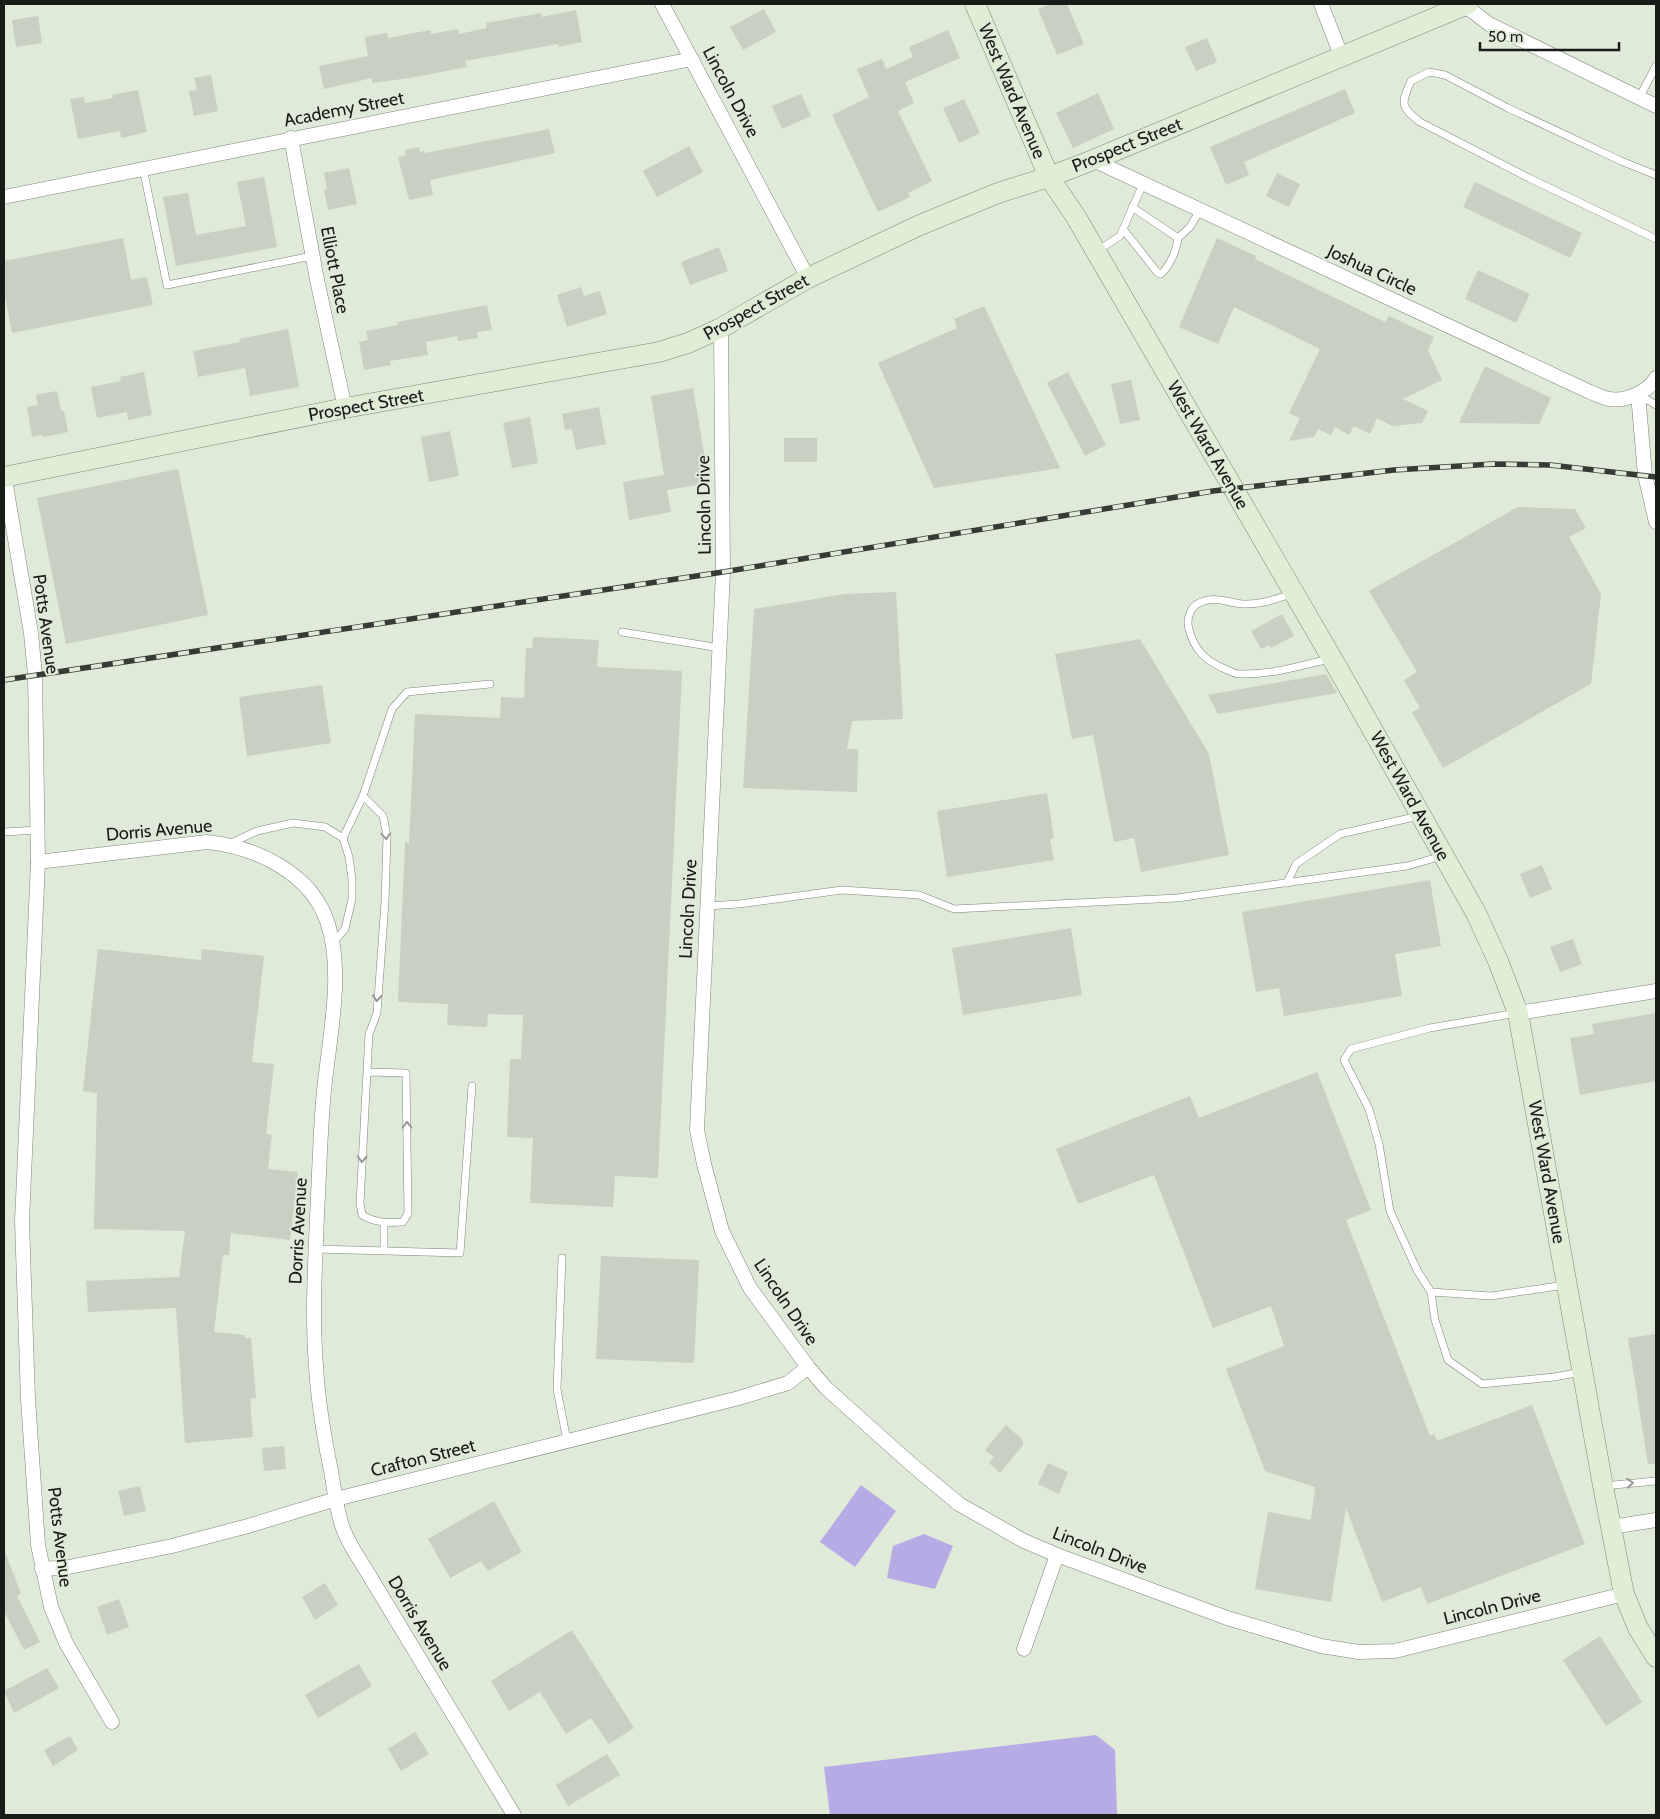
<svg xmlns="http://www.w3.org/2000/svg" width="1660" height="1819" font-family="Cabin,sans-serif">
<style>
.green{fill:#b6abe4}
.building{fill:#c7d0c1}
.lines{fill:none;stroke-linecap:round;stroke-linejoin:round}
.lane-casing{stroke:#7c8677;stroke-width:8}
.street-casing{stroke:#7c8677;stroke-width:15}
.secondary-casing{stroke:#7c8677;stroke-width:21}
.lane{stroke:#fff;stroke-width:7}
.street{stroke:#fff;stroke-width:14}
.secondary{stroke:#dfeed5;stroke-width:20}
.rail-casing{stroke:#363b33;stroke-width:5.5}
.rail{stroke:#e0ead9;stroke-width:4;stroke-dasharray:11;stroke-linecap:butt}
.oneway{stroke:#979996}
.labels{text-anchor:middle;stroke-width:4;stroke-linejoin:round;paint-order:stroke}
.street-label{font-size:18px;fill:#181c16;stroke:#e0ead9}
</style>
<rect width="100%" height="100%" fill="#e0ead9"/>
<!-- green -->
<g class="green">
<polygon points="861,1485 896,1511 855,1567 820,1542"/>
<polygon points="924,1534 953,1546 935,1589 887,1578 893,1546"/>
<polygon points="1096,1735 1115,1750 1117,1815 830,1815 824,1767"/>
</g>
<!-- building -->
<g class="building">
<polygon points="1050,4 1067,4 1084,44 1057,55 1038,9"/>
<polygon points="764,9 776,32 743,50 730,27"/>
<polygon points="576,10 582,42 559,47 558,44 465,61 467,67 410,78 372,83 372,78 324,89 319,66 368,56 365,37 387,33 388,38 430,30 431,34 458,29 459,34 487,28 486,23 541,13 542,17"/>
<polygon points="38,16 42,43 16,47 12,20"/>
<polygon points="948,30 960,58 905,82 914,103 898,111 932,181 908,193 910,197 878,212 832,115 869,97 857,69 882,59 886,69 913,57 909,47"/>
<polygon points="1207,38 1217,62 1196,71 1185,47"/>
<polygon points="211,75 218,111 194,116 189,91 197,90 194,78"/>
<polygon points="1345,89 1355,113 1244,162 1249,175 1226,185 1210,147"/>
<polygon points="138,90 147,132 121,138 120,131 78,139 70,99 84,97 85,103 113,98 112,95"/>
<polygon points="1098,93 1114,129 1073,148 1056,113"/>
<polygon points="801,94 811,116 782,129 772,106"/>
<polygon points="964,99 980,133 959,143 943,108"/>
<polygon points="549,129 555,153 430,180 433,195 409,200 398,157 406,155 405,150 419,147 420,152 424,151 425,153"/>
<polygon points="689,146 703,172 657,197 643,171"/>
<polygon points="349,168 357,204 328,210 324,190 327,189 324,173"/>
<polygon points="1277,173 1300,184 1289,207 1266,196"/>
<polygon points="264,177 277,247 176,266 163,197 188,193 196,235 246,226 237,182"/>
<polygon points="1475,182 1582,233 1570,258 1463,207"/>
<polygon points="123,238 131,280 147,277 153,305 12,333 4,291 4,261"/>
<polygon points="1217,238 1256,256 1255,259 1385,322 1389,316 1434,337 1428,350 1442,380 1403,399 1428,411 1422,423 1392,426 1377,418 1370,434 1354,426 1349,435 1335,427 1331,435 1318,429 1314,437 1289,441 1300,418 1289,413 1320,349 1234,307 1218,344 1179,327"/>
<polygon points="719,247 728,271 690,285 681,262"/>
<polygon points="1478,270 1530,294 1516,323 1465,299"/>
<polygon points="581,287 584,296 600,291 607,314 567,327 557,295"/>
<polygon points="487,305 492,330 477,332 478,338 458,341 457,336 426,342 428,355 390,361 391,365 364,370 359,342 368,340 366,331 398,325 397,322"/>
<polygon points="984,306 1060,468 934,488 878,363 957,328 954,319"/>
<polygon points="288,329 299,387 250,396 245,368 198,377 193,351 240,342 239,339"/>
<polygon points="1485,366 1551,398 1539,424 1459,423"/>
<polygon points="144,372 152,415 128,420 127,412 97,418 91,387 121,381 120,377"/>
<polygon points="1068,372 1106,445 1085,456 1047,383"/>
<polygon points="1131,380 1140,420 1120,424 1111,384"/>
<polygon points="693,388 709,483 667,490 671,512 629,520 623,482 664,475 651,396"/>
<polygon points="57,391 61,411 64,411 68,432 43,437 42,435 32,437 27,407 38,405 36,395"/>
<polygon points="599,407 606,444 576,450 572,429 565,430 562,414"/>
<polygon points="530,417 538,463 512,468 503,423"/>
<polygon points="450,431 459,476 429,482 421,437"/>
<rect x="784" y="438" width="33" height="24"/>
<polygon points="178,469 208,615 66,644 37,498"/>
<polygon points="1518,507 1575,509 1586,528 1569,537 1601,594 1591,684 1443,768 1412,712 1420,708 1404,680 1417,672 1369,591"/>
<polygon points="896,592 903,719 852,721 847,749 858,749 857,792 743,788 754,609 845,594"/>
<polygon points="1282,614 1294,636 1271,648 1269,645 1261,649 1251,631"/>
<polygon points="533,637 599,640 597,667 682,671 658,1178 615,1176 613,1207 530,1203 533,1138 507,1137 510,1059 521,1059 523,1015 488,1014 487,1027 447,1025 448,1004 398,1002 405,842 409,843 415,714 500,718 501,697 524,698 526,648 532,648"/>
<polygon points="1140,639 1209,754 1229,855 1141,872 1134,838 1114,842 1093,735 1072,739 1055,654"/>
<polygon points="1326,674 1337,693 1218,714 1208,695"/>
<polygon points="322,685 331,743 247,756 239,697"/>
<polygon points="1047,793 1054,838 1050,839 1054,860 947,877 937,811"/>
<polygon points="1542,865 1552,889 1530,898 1520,874"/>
<polygon points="1430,880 1441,946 1395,954 1402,996 1284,1016 1279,988 1256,992 1242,912"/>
<polygon points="1071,928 1082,995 963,1015 952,948"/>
<polygon points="1573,939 1582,964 1560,972 1550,947"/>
<polygon points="98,949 201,960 202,949 264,956 252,1062 274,1064 266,1134 272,1135 268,1169 298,1172 290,1240 231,1233 229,1255 223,1255 214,1332 245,1335 245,1338 251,1338 256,1398 250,1399 253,1437 185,1443 176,1308 88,1312 86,1281 179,1277 185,1231 94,1229 97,1093 83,1091"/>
<polygon points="1656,1013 1656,1081 1580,1095 1570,1038 1594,1034 1592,1024"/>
<polygon points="1317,1072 1371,1210 1346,1220 1430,1436 1434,1434 1437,1441 1532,1405 1585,1544 1427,1604 1421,1587 1382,1602 1346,1508 1331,1602 1255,1589 1268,1512 1311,1520 1315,1487 1265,1471 1226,1369 1284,1346 1271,1306 1213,1328 1154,1175 1078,1204 1056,1149 1190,1096 1199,1118"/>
<polygon points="601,1256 699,1260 694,1363 596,1359"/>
<polygon points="1656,1334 1656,1464 1648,1464 1628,1338"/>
<polygon points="1006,1425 1023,1440 1023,1445 1000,1473 989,1463 994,1457 985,1450"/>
<polygon points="284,1446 286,1469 264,1471 262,1448"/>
<polygon points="1048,1463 1068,1472 1059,1494 1038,1484"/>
<polygon points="140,1486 146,1511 124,1516 118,1491"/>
<polygon points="494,1501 522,1552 488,1571 481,1561 450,1578 428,1539"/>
<polygon points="5,1552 21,1594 17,1596 40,1642 24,1650 4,1611 4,1553"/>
<polygon points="325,1583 338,1605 315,1620 302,1597"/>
<polygon points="119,1599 129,1627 107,1635 97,1607"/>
<polygon points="572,1630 634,1728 609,1744 591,1718 566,1734 540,1692 509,1711 491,1681"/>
<polygon points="1600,1636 1642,1702 1606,1726 1563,1660"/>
<polygon points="359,1664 372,1686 318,1718 305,1695"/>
<polygon points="47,1668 59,1688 14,1713 4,1691"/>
<polygon points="415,1732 429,1754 401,1771 388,1749"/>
<polygon points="70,1736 78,1750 53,1766 44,1750"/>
<polygon points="607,1754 620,1775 568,1806 556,1785"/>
</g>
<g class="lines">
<defs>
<g id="lane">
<polyline points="1639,98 1656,66"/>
<polyline points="143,168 167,285 312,256"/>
<path d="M1656,175l-35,-14 -113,-53 -63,-33 -16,-3 -18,9c-10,22 -11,26 9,41l109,56 127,61"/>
<path d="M1123,229l34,43 4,2c9,-8 16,-25 17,-36l-46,-31"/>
<polyline points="1178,238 1190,227 1200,210"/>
<polyline points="1097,251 1120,236 1143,184"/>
<polyline points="1638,394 1656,405"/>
<path d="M1291,594c-15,5 -31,11 -48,10 -15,-1 -28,-9 -44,-1 -9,4 -13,17 -10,26 5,21 17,32 36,40 5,2 10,5 14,5 31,1 61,-8 90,-15"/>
<polyline points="622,632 720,648"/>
<path d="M363,796l20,20 4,20 -2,66 -8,111 -8,21 -9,169 2,12c14,8 25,8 41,7l5,-9 -2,-140 -39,-1"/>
<polyline points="4,832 38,830"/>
<polyline points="343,838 363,796 392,709 407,692 490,684"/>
<polyline points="229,844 257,831 293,823 325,827 343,838 349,857 352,879 352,899 345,929 333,943"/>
<polyline points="1287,883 1296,864 1340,834 1419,816"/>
<polyline points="707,906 739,904 842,890 919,895 954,909 1177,898 1407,866 1442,856"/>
<polyline points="1517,1013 1430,1028 1351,1049 1344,1060 1369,1109 1379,1144 1390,1211 1417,1270 1431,1292 1491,1296 1565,1285"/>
<polyline points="316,1249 460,1253 472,1086"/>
<polyline points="384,1250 384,1223"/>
<polyline points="562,1258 557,1389 567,1441"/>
<polyline points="1431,1292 1435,1320 1448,1360 1482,1384 1554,1377 1582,1372"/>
<polyline points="1603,1486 1656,1481"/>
</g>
<g id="street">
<polyline points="662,4 808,278"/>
<polyline points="1321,4 1341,55"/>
<polyline points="1464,5 1489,24 1656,106"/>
<polyline points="291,138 317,280 345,408"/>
<path d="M1093,160l497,232c6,2 13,6 19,7 16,3 39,-7 47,-21"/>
<polyline points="4,197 692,59"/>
<polyline points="721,328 723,572 697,1130 704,1164 722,1231 750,1288 808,1367 826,1388 911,1464 959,1504 1024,1541 1057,1555 1227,1618 1321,1646 1359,1652 1395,1651 1624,1594"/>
<polyline points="1638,394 1645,475 1656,522"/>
<polyline points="4,474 31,633 35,675 38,862 22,1221 28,1399 38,1545 51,1607 66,1643 112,1722"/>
<path d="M38,862l169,-20c49,5 105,31 121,82 17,54 -1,122 -5,178 -3,38 -4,76 -6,114 -2,50 -5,100 -1,150 2,36 8,71 15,105 3,17 6,44 13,60 5,13 14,26 22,39l148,245"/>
<polyline points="1518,1013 1656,991"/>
<polyline points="1611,1527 1656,1520"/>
<polyline points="42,1569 69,1567 172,1546 248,1526 336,1499 739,1398 788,1383 808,1367"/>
<polyline points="1024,1649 1057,1555"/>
</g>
<g id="secondary">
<polyline points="975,4 1049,177 1076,217 1341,674 1476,913 1498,961 1518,1013 1603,1486 1624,1594 1638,1628 1656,1657"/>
<polyline points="4,477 345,408 659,352 688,343 721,328 808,278 920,225 998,193 1049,177 1093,160 1468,4"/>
</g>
</defs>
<!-- lane casing -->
<use href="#lane" class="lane-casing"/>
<!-- street casing -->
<use href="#street" class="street-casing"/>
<!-- secondary casing -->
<use href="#secondary" class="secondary-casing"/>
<!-- lane -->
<use href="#lane" class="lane"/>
<!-- street -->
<use href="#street" class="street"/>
<!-- secondary -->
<use href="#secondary" class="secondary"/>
<defs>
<polyline id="rail" points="4,680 723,572 1213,491 1394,470 1493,464 1550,465 1656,477"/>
</defs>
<!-- rail casing -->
<use href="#rail" class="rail-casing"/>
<!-- rail -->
<use href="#rail" class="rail"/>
</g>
<!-- one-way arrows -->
<defs><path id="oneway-chevron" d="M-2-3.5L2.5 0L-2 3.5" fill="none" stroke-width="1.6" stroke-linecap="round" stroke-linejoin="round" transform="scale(1.25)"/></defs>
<g class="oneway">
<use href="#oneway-chevron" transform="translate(386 836) rotate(86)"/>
<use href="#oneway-chevron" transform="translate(377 998) rotate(93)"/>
<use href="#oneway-chevron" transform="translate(407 1125) rotate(-91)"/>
<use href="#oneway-chevron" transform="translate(362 1159) rotate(93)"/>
<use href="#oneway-chevron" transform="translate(1630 1483) rotate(-5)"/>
</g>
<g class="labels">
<!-- street labels -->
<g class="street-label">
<text transform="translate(1012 91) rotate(67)" y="6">West Ward Avenue</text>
<text transform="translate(731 92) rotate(62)" y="6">Lincoln Drive</text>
<text transform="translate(344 109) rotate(-11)" y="6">Academy Street</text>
<text transform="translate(1127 145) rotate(-22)" y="6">Prospect Street</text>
<text transform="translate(335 270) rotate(79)" y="6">Elliott Place</text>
<text transform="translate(1372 270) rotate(25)" y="6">Joshua Circle</text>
<text transform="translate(756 307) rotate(-29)" y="6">Prospect Street</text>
<text transform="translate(366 405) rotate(-10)" y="6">Prospect Street</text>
<text transform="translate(1208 445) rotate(60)" y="6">West Ward Avenue</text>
<text transform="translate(704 505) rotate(-91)" y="6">Lincoln Drive</text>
<text transform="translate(46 624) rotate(82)" y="6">Potts Avenue</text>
<text transform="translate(1410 796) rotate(61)" y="6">West Ward Avenue</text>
<text transform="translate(159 830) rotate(-5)" y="6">Dorris Avenue</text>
<text transform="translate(688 909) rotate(-87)" y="6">Lincoln Drive</text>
<text transform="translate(1547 1172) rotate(80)" y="6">West Ward Avenue</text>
<text transform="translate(298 1231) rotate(-87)" y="6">Dorris Avenue</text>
<text transform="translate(786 1302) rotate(56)" y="6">Lincoln Drive</text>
<text transform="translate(423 1458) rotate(-14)" y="6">Crafton Street</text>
<text transform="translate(60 1537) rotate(83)" y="6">Potts Avenue</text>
<text transform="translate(1100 1550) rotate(21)" y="6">Lincoln Drive</text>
<text transform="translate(1492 1607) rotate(-14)" y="6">Lincoln Drive</text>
<text transform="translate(420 1623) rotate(59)" y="6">Dorris Avenue</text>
</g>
</g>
<!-- border -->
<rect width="1660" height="1819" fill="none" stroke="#181c16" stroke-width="10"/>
<!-- scale -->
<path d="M1480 42v8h139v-8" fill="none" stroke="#181c16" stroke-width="2.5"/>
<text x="1488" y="42" font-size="15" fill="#181c16" stroke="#e0ead9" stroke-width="4" paint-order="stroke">50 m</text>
</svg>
